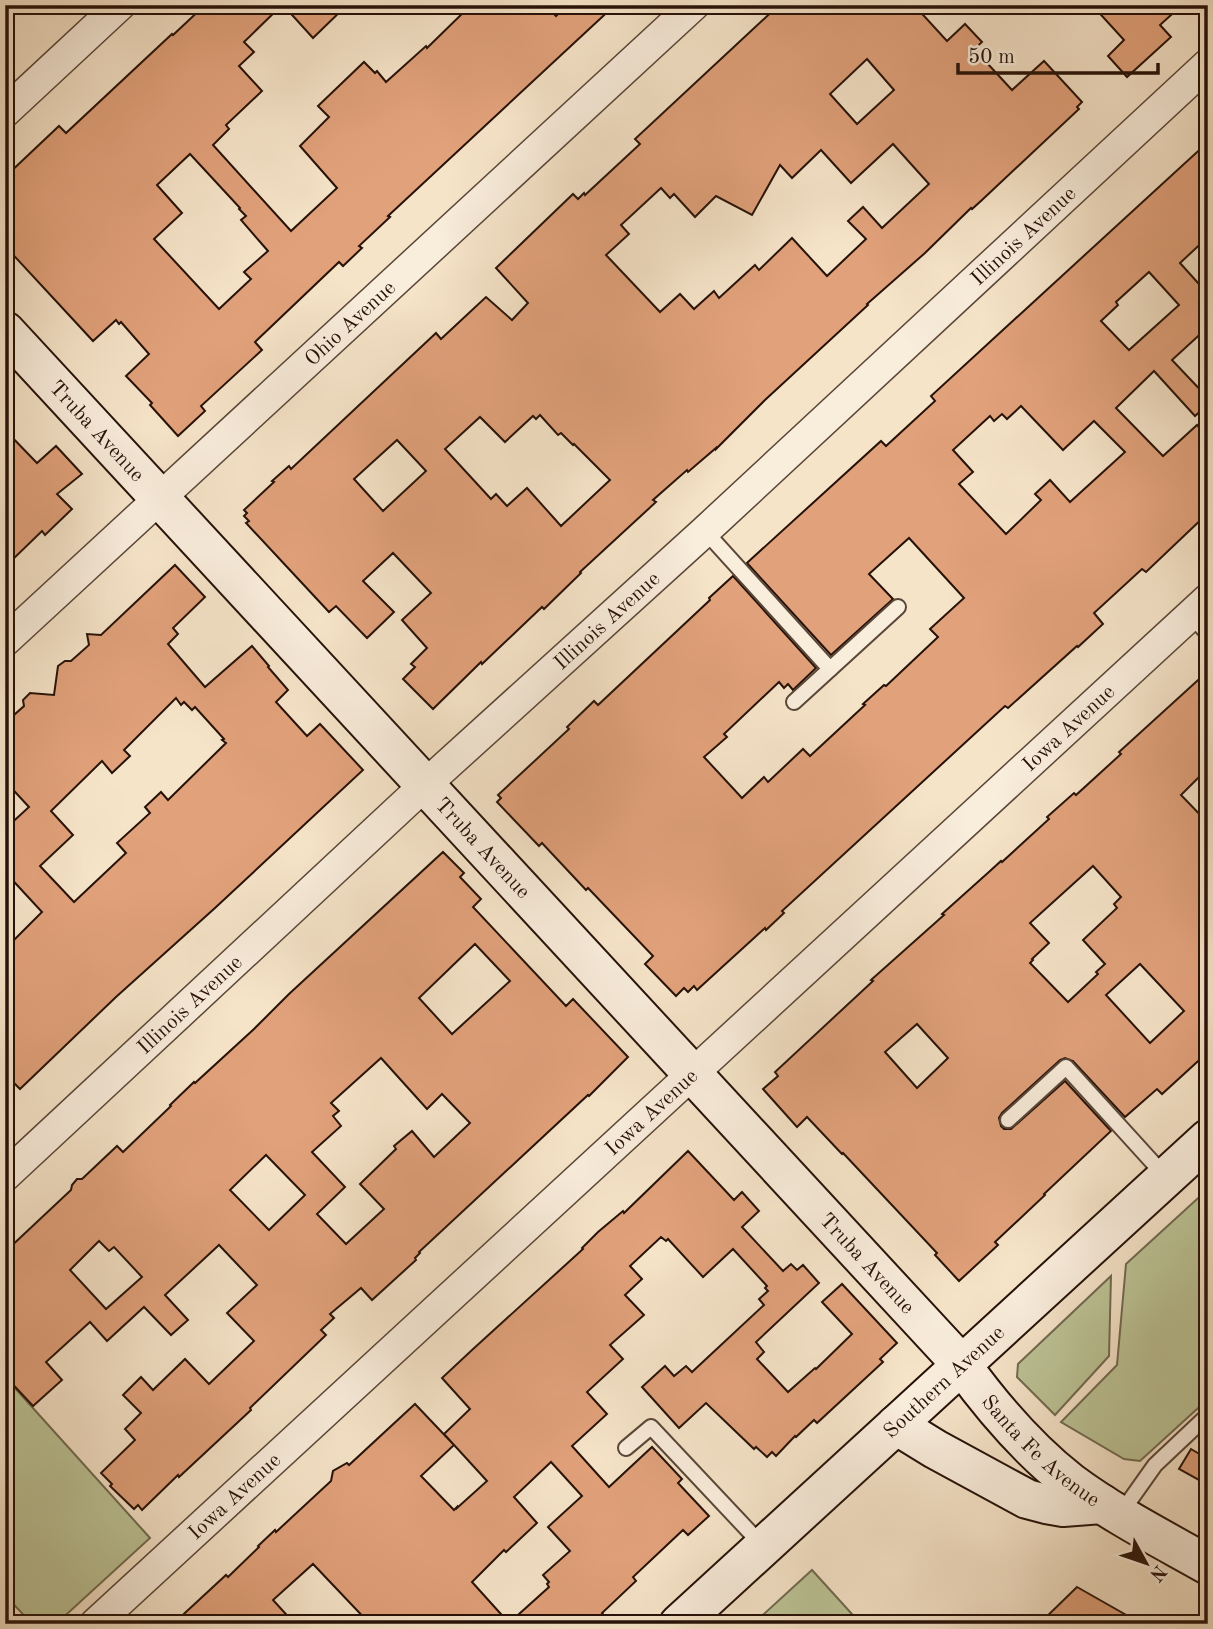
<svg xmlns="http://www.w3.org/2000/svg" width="1213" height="1629" font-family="'Old Standard TT',serif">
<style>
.green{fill:#bcc497;stroke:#716a50;stroke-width:2}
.building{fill:#e1a17b;stroke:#261108;stroke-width:2;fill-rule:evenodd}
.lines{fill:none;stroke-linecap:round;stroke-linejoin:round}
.lane-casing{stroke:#5a4638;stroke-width:18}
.street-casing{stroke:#5a4638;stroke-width:33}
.secondary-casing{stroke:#261108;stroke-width:42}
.lane{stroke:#f9eddc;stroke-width:14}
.street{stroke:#f9eddc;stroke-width:30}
.secondary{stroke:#f9eddc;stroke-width:38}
.labels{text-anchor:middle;stroke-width:6;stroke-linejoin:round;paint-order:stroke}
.street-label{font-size:21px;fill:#261108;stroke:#f9eddc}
</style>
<rect width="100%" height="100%" fill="#f6e4c9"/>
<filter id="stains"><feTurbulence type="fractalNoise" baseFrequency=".00286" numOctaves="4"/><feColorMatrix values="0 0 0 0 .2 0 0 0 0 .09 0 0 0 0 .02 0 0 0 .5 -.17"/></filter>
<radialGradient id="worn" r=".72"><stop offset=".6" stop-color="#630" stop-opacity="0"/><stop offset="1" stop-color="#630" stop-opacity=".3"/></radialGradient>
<!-- green -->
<g class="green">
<polygon points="1208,1189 1208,1399 1140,1461 1124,1459 1061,1422 1117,1365 1126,1264"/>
<polygon points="1111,1276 1109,1356 1055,1415 1017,1377 1018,1364"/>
<polygon points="5,1377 150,1538 56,1624 32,1624 5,1595"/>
<polygon points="812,1570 861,1624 753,1624"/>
</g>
<!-- building -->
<g class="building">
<path d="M205,5h77l-38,37 10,10 -15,14 23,25 -36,34 3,4 -16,16 78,86 46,-43 -37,-42 29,-29 -11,-11 46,-44 11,11 2,-2 9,11 40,-36 1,2 44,-43h75l10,11 11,-11h48l-227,211 2,1 -31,29 3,2 -19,18 -4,-4 -84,80 7,8 -61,56 4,5 -27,25 -28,-31 2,-2 -26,-27 23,-22 -28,-32 -2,2 -3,-4 -23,21 -88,-95v-69l54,-51 7,7 106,-99 1,1zM190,154l50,54 -1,1 7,7 -5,4 27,31 -24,21 7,7 -32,30 -65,-70 28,-26 -25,-28z"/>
<polygon points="283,5 347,5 313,38"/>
<path d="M779,5h135l33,36 18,-17 17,18 -8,7 38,41 32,-29 38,41 -5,5 2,2 -97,91 -10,9 -1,-1 -46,45 -58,51 1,1 -103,95 -49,49v-1l-28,24 -1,-2 -34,30 3,2 -76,70 1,1 -37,36 -2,-2 -60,57 -1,-2 -48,47 -30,-30 12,-12 -4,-3 16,-16 -25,-28 29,-27 -38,-40 -30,28 31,31 -27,26 -31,-32 -7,6 -83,-89 3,-2 -5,-5 3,-3 -3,-3 30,-28 -2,-1 17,-15 2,3 145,-136 5,6 45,-42 26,23 16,-17 -32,-35 77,-74 5,5 6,-6 1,2 55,-51 -5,-5zM867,59l27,31 -37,34 -27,-30zM893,144l36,40 -47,44 -19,-21 -15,14 18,18 -39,37 -35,-38 -33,32 -4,-5 -36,33 -5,-7 -20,18 -14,-15 -20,18 -54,-57 23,-21 -8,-9 40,-37 9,10 4,-4 21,23 21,-21 36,19 28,-50 12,13 29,-28 30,33zM540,415l18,20 3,-2 12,12 1,-1 36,36 -49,46 -34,-38 -20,18 -11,-12 -5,5 -46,-50 35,-32 25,25 28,-26 3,3zM397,440l29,31 -43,40 -29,-32z"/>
<polygon points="1092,5 1182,5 1160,25 1171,37 1127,77 1108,56 1124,40"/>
<path d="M1208,142v95l-28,26 28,31v33l-36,33 36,38v6l-13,12 -41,-45 -38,37 47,48 34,-31 11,12v76l-62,59 -4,-3 -48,44 9,11 -25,23 -1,-1 -69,62 -3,-2 -223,205 2,2 -18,17 -1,-2 -68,62 -3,-4 -6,6 -4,-4 -8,8 -31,-32 8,-8 -65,-68 -2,2 -44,-47 -3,3 -42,-44 4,-4 -3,-3 71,-66 -2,-2 27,-26 4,4 112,-105 -1,-2 24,-22 83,92 -23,22 -5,-6 -4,4 -5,-6 -55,52 3,3 -23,20 38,41 22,-21 4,5 35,-33 7,7 55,-51 -2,-1 21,-19 2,1 52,-49 -8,-8 34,-31 -55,-60 -40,36 24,25 -62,56 -84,-92 1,-1 133,-121 5,5 49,-45 -4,-5zM1149,272l30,33 -50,45 -28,-29 17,-16 -2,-3zM1021,406l42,44 31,-29 31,31 -55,50 -20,-22 -15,14 6,6 -35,34 -47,-50 14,-12 -20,-22 37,-34 4,5 8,-7 5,5z"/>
<polygon points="5,430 37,463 56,446 82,474 57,494 72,509 45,535 42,531 5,567"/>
<path d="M175,565l30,32 -32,31 5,6 -10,10 37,43 47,-41 17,20 -1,1 20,23 -12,12 31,34 13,-12 43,46 -148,138 -99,89 -96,92 -15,-15v-125l37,-37 -37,-40v-43l24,-22 -24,-26v-58l19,-17 -1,-6 7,-7 24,2 4,-29 7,-5h6l18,-16 -2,-11 14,1zM176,698l5,7 3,-3 8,8 3,-3 29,32 -2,1 4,3 -58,57 -7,-8 -16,15 5,6 -33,30 9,10 -52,49 -34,-36 33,-31 -22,-24 51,-50 10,12 18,-17 -6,-6z"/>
<path d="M1208,671v97l-27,27 27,28v229l-46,42 -5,-5 -32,28 -52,-56 -8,-3 -5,2 -58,53 -3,5 2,8 3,3h7l54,-48 46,50 -67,63 1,1 -50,47 3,3 -39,36 -24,-26 2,-2 -94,-100 -1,1 -35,-37 -10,10 -34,-38 15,-13 -3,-4 98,-91 -2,-1 73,-65 -2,-1 48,-43 11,-10 1,1 47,-43 -2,-2 27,-24 2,2 45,-41 -2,-2zM1093,866l28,31 -7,7 3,4 -34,32 22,24 -9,8 2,2 -30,28 -38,-39 3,-3 -1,-1 17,-16 -19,-20zM1140,964l44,47 -34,32 -44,-48zM917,1024l31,34 -31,30 -32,-36z"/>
<path d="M443,852l21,21 -4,4 21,22 -8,8 93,99 7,-7 55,58 -39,39 -1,-1 -169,157 1,1 -5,5 1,2 -44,40 -11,-12 -31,26 4,4 -13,12 5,5 -76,73 1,2 -72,67 -1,-2 -36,35 -4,-5 -4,4 -24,-23 2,-2 -11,-11 34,-33 -10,-11 16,-16 -18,-18 18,-18 12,13 32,-31 24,25 45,-43 -27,-28 30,-28 -38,-40 -54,50 23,25 -17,15 -27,-28 -37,34 -17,-19 -44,40 16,18 -29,26 -28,-30v-124l66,-62 1,-5 5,-6h5l35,-33 6,6 48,-46 -1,-1 24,-23 1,1 59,-54 35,-35zM475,944l35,37 -58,53 -33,-36zM381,1058l46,51 15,-15 28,29 -36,34 -22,-26 -18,15 2,3 -36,35 24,25 -38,35 -29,-30 28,-27 -33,-35 29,-26 -8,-10 6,-5 -8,-8zM266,1155l39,40 -36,35 -39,-40zM99,1241l10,10 5,-4 28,30 -36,32 -36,-39z"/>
<path d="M688,1151l46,49 8,-8 17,19 -17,16 41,44 8,-7 6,6 6,-5 16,18 -63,59 8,10 -7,7 31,33 27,-24 1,1 36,-35 -30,-32 20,-18 55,59 -17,16 3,3 -66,61 -3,-3 -18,17 -1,-1 -19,20 -4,-4 -5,5 -11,-10 -2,2 -48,-46 -27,25 -37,-41 23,-21 9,10 12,-10 6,6 72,-67 -5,-6 9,-8 -3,-3 2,-2 -34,-37 -30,28 -35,-38 -2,2 -5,-4 -31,29 12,13 -17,16 19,20 -34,30 13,14 -36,33 20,22 -35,32 37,41 43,-40 30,32 -4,4 31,33 -21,19 -5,-5 -50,47 3,4 -34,32 9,11h-241l-57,-60 -40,36 22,24h-122l53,-49 2,2 31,-30 -1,-1 17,-16 1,2 55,-51 2,-10 14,-8 2,2 66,-61 39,41 -33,31 33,34 3,-3v1l30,-27 -43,-47 26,-25 -28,-31 30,-28 111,-101 -1,-1 16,-16 25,-21 1,2zM551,1462l31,34 -34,31 22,24 -27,24 6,7 -2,2 2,3 -40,36 -37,-41 32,-32 2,2 31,-29 -23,-26z"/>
<polygon points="1191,1449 1208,1459 1208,1485 1179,1469"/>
<polygon points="1077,1587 1142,1624 1039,1624"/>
</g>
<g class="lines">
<defs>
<g id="lane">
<polyline points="705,531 830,669"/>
<polyline points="1191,615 1208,634"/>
<polyline points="794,702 898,607"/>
<polyline points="1008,1120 1066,1067 1165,1176"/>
<polyline points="626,1448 651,1427 762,1545"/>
<polyline points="1121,1513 1155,1465 1208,1415"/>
</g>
<g id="street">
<polyline points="5,112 120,5"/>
<path id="s1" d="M5,641l689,-636"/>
<path id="s2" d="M5,1176l420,-391 280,-254 503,-467"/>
<path id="s3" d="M95,1624l1113,-1025"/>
</g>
<g id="secondary">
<path id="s4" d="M5,331l956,1033c31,43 67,85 109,118 43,32 92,57 138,83"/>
<polyline points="896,1425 935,1449 1027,1499 1046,1504 1063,1507 1102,1504"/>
<path id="s5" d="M679,1624l529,-485"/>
</g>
</defs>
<!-- lane casing -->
<use href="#lane" class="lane-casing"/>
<!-- street casing -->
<use href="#street" class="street-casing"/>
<!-- secondary casing -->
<use href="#secondary" class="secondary-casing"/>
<!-- lane -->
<use href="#lane" class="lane"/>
<!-- street -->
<use href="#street" class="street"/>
<!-- secondary -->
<use href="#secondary" class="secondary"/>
</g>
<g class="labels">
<!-- street labels -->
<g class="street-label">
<text dy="7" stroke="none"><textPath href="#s2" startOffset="1386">Illinois Avenue</textPath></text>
<text dy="7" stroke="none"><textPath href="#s1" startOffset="469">Ohio Avenue</textPath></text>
<text dy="7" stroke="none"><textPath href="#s4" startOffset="136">Truba Avenue</textPath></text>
<text dy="7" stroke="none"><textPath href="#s2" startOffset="819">Illinois Avenue</textPath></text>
<text dy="7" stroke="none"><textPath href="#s3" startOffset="1323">Iowa Avenue</textPath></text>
<text dy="7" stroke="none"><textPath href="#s4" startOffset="704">Truba Avenue</textPath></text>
<text dy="7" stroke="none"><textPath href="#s2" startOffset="252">Illinois Avenue</textPath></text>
<text dy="7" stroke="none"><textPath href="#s3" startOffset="756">Iowa Avenue</textPath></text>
<text dy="7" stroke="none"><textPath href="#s4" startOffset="1270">Truba Avenue</textPath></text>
<text dy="7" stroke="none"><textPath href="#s5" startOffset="359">Southern Avenue</textPath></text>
<text dy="7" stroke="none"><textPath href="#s4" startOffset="1526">Santa Fe Avenue</textPath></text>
<text dy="7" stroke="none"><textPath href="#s3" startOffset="189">Iowa Avenue</textPath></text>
</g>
</g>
<!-- margin -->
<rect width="1213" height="1629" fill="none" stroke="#f6e4c9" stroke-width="28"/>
<rect x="7" y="7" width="1199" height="1615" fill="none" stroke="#261108" stroke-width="3.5"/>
<rect x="14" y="14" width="1185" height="1601" fill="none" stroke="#261108" stroke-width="2"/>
<!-- north arrow -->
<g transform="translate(1146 1563) rotate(130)" stroke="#f9eddc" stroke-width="5" paint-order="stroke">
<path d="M0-5L12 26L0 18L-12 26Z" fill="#261108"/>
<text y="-10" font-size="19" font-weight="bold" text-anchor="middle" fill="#261108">N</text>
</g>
<!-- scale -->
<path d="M958 63v10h200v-10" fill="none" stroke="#261108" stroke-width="3.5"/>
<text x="968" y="63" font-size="21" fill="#261108" stroke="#f9eddc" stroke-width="5" paint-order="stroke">50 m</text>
<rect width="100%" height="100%" filter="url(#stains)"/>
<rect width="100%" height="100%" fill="url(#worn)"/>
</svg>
